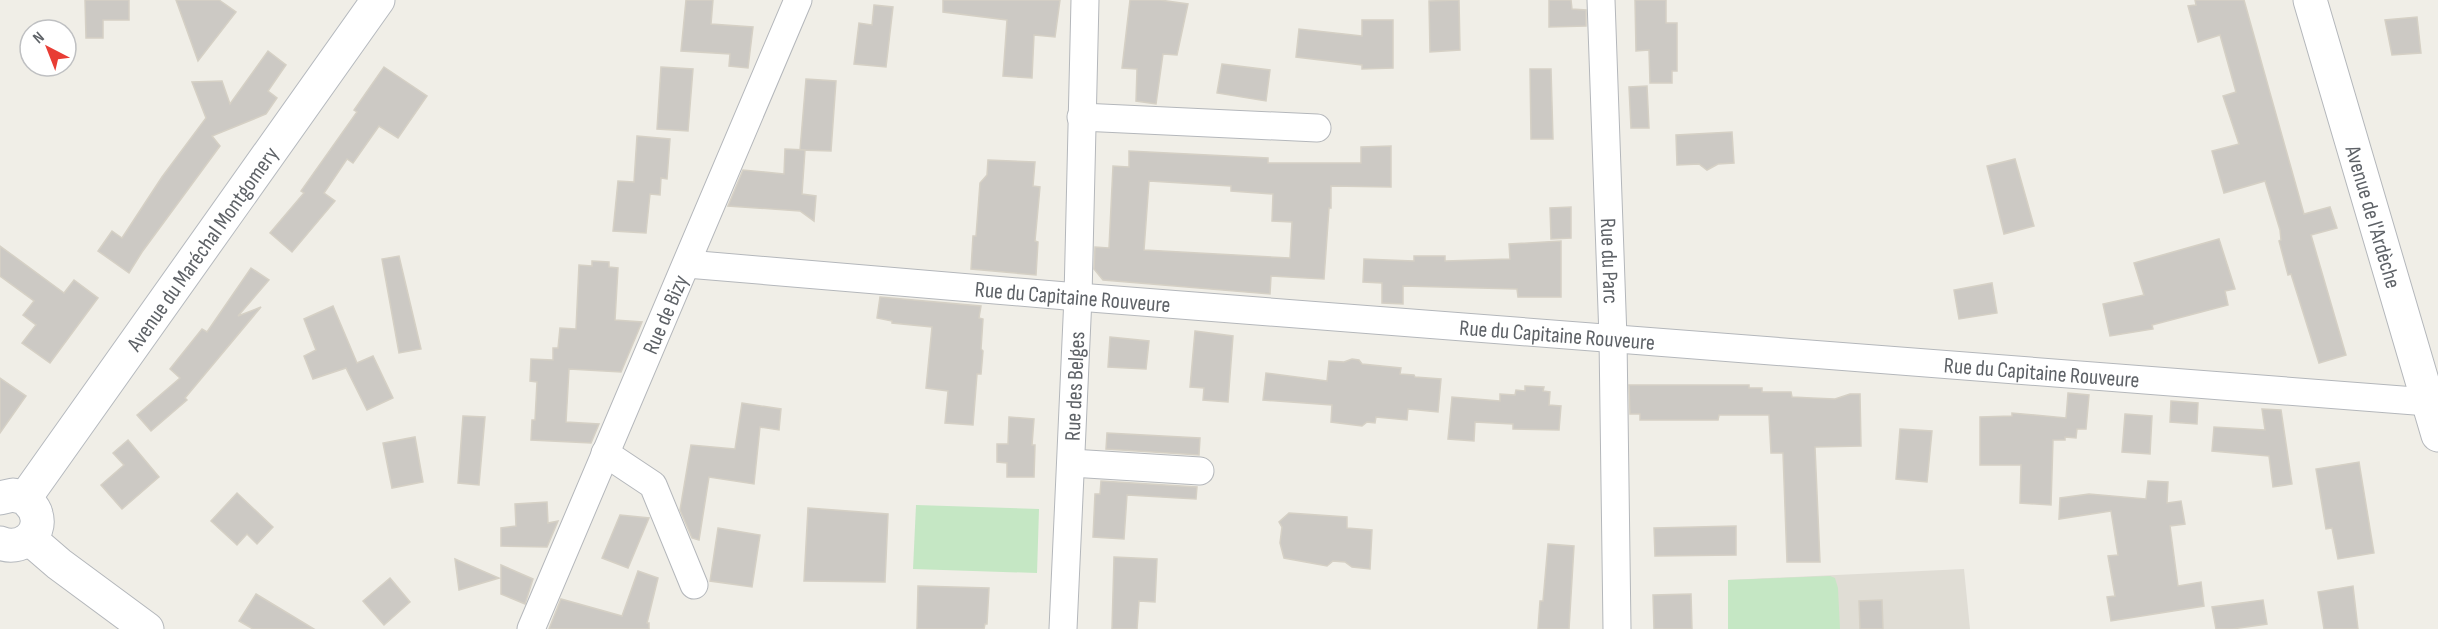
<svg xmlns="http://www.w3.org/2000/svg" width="2438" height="629" font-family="'Sofia Sans Condensed',sans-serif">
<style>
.education{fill:#e0ddd5}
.green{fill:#c5e7c4}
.building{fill:#ccc9c4;stroke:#d5d0c5;stroke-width:1.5;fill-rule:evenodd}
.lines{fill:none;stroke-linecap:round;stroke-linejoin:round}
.minor-casing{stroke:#b4b7bb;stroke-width:29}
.tertiary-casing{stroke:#b4b7bb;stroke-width:35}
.secondary-casing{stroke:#b5b9be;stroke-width:35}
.minor{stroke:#fff;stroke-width:27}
.tertiary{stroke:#fff;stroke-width:33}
.secondary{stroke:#fff;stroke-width:33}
.labels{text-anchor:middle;stroke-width:5;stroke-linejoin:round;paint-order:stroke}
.street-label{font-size:22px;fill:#5e6267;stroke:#fff}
</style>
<rect width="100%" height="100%" fill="#f0eee7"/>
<!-- education -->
<polygon class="education" points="1964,569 1970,629 1728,629 1728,580"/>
<!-- green -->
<g class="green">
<polygon points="916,505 1039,509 1037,573 913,569"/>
<polygon points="1830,576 1835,578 1838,588 1840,629 1728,629 1728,580"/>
</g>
<!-- building -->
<g class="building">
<polygon points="85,0 129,0 129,20 103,20 103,38 86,38"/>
<polygon points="176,0 219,0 236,12 198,61"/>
<polygon points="686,0 713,0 711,24 753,27 748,68 729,66 730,54 681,51"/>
<polygon points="943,0 1060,0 1055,37 1034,35 1032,78 1003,76 1007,20 943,12"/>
<polygon points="1130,0 1160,0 1188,4 1177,55 1163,54 1156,104 1136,101 1137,69 1122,68"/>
<polygon points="1459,0 1460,50 1430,52 1429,1"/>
<polygon points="1549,0 1571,0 1572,9 1586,10 1586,26 1549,27"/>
<polygon points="1635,0 1666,0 1666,23 1677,23 1677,71 1672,71 1672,83 1650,83 1649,50 1636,51"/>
<polygon points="2195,0 2244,0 2304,214 2330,207 2337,228 2311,235 2346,355 2319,363 2291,274 2288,275 2279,241 2281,240 2280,230 2265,181 2224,193 2212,151 2239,144 2223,96 2236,92 2220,35 2198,42 2188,6 2196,5"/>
<polygon points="874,5 893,7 886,67 854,64 859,23 872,25"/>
<polygon points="2417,17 2421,53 2392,55 2385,20"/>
<polygon points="1362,20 1393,20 1393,68 1362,69 1362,65 1296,57 1299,29 1362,36"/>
<polygon points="268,51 286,65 268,91 277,98 266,114 212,136 220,146 142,252 129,273 98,251 112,231 122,238 162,177 206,118 192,82 222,81 230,104"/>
<polygon points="1222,64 1270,70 1266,101 1217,93"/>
<polygon points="384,67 427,96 398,138 379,126 353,163 347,159 324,193 335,201 292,252 270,233 304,193 301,191 357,112 354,110"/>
<polygon points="661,67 693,69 688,131 657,129"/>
<polygon points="1530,69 1551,69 1553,139 1531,139"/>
<polygon points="806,79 836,81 831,151 800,150"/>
<polygon points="1647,86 1649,128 1631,128 1629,87"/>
<polygon points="1732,132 1734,163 1718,164 1707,170 1699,164 1677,165 1676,135"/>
<polygon points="637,136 670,139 667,179 661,178 660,195 650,194 646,233 613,231 618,181 634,182"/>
<path d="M1391,146v41l-60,-1v22h-2l-5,71 -53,-3 -1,18 -167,-14 -9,-11 1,-22 14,1 4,-82 16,1v-16l139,7v5h93v-16zM1149,181l82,5v5l42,3 -1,27 20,1 -2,36 -146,-8z"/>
<polygon points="785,149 805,150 802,194 816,196 814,221 800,211 728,206 743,170 784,174"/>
<polygon points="2015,159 2034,226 2004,234 1987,166"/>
<polygon points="988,160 1035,162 1033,186 1040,187 1035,241 1038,242 1036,275 971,269 973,236 976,236 980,183 987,175"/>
<polygon points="1571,207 1571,238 1551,239 1550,208"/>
<polygon points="2219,239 2235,289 2225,291 2228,305 2152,325 2153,329 2110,336 2103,304 2144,295 2134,263"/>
<polygon points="1561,241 1561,297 1518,297 1517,289 1403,286 1403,304 1382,303 1382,283 1363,282 1364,259 1414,261 1414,256 1445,256 1445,261 1510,259 1509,244"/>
<polygon points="0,246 64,293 74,280 98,298 50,363 22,343 36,325 23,315 34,301 0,276"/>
<polygon points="399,256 421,349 399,353 382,259"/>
<polygon points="592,261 609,262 609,267 618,268 615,320 642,322 621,372 569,369 566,422 599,424 591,443 531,440 532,420 535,420 537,382 530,381 531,359 553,360 553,348 558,348 560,328 576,329 579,265 592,266"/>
<polygon points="251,268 269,280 238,316 261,307 185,398 187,400 151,431 137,415 180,378 170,369 202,329 207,332"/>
<polygon points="1992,283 1997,313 1959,319 1954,290"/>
<polygon points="880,297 981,306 979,318 983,319 981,349 983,351 981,374 977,374 973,425 945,423 948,391 926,388 932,327 892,323 892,321 877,318"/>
<polygon points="333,306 357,363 373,356 393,398 367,410 346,368 313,379 304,356 316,350 304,319"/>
<polygon points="1195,331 1233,336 1228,402 1203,400 1204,388 1190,387"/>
<polygon points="1110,337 1149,341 1146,369 1108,367"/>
<polygon points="1352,359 1359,360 1362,364 1401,368 1400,374 1414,375 1415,377 1441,379 1438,412 1408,409 1407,420 1376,417 1375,423 1367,422 1362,426 1331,422 1332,405 1263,400 1266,373 1327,381 1329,361 1344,362"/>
<polygon points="0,378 26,396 0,433"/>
<polygon points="1629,385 1749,385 1749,388 1762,388 1762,392 1791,392 1792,397 1812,398 1835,399 1850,394 1860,394 1861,446 1815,447 1820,562 1787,562 1783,453 1771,453 1769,415 1719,415 1718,420 1640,420 1640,414 1630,414"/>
<polygon points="1525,386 1544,387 1543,391 1550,392 1549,405 1561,406 1559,430 1513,429 1513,424 1475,422 1474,441 1448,439 1452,397 1500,401 1500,394 1515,395 1516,390 1525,391"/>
<polygon points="2068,393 2089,395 2086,429 2077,429 2076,438 2065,437 2065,440 2053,440 2051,505 2020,503 2021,465 1980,465 1980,417 2012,416 2012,413 2066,418"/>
<polygon points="2171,401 2198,403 2197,424 2170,422"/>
<polygon points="742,403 781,409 779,430 760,427 754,484 709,477 699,540 692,538 680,510 691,445 735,449"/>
<polygon points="2262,409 2281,410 2292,484 2273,487 2269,456 2212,451 2214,427 2265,430"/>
<polygon points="2125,414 2152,416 2150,454 2122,452"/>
<polygon points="463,416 485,417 479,485 458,483"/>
<polygon points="1009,417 1034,419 1032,445 1035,445 1034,477 1007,477 1007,463 997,462 997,444 1008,444"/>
<polygon points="1900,429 1932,431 1927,482 1896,479"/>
<polygon points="1107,433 1200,438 1199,455 1106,449"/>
<polygon points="415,437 423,482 392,488 383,443"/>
<polygon points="128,440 159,477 122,509 101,485 124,465 113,453"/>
<polygon points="2359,462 2374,553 2338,559 2332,528 2326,529 2316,469"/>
<polygon points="1101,481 1197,487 1196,499 1127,495 1124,539 1093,537 1095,494 1100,494"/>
<polygon points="2148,481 2168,482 2167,503 2181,501 2185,524 2170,526 2178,586 2201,582 2204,606 2111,621 2107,597 2115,596 2108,556 2118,555 2111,511 2059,519 2060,498 2089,494 2146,499"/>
<polygon points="237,493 273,527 257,544 247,534 237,545 211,521"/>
<polygon points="547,502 548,523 558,521 547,547 501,546 501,528 516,526 515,504"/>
<polygon points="808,508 888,514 885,582 804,581"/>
<polygon points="1289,513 1347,517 1347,528 1372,530 1370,569 1352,567 1345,562 1333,561 1327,566 1284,558 1280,543 1282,527 1279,522"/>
<polygon points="620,515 649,518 628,568 602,558"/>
<polygon points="1736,526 1736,555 1655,556 1654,528"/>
<polygon points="718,528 760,535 752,587 710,581"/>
<polygon points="1548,544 1574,546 1569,629 1538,629 1540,601 1543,601"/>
<polygon points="1114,557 1157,559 1155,602 1139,601 1137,629 1112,629"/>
<polygon points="455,559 499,578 459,590"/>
<polygon points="501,565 533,579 525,604 501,594"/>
<polygon points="638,571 658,578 647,623 649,623 649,629 549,629 561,599 622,616"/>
<polygon points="390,578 410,602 384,625 363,601"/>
<polygon points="918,586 989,588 987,624 985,624 984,629 917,629"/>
<polygon points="2353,586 2358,629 2324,629 2318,592"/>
<polygon points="256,594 314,629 253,629 239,621"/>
<polygon points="1691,594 1692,629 1654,629 1653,595"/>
<polygon points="1882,600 1883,629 1860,629 1859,601"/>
<polygon points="2263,600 2267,624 2232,629 2216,629 2212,607"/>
</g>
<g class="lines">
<defs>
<g id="minor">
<path id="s1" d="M1601,0l12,338 4,291"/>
<polyline points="1081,117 1317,128"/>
<path id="s2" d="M687,264l391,33 1350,105"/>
<polyline points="605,453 653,485 694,585"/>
<polyline points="1071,463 1200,471"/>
<path id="s3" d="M531,629l267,-629"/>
<path id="s4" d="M1063,629l15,-332 7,-297"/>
</g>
<g id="tertiary">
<path id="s5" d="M2310,0l128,435"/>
<polyline points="30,539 59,564 147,629"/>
</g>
<g id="secondary">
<path d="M0,498l13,-3 12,3c4,5 10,10 11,16 7,22 -17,37 -36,29"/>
<path id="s6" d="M25,498l353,-498"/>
</g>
</defs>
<!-- minor casing -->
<use href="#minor" class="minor-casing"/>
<!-- tertiary casing -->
<use href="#tertiary" class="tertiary-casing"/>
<!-- secondary casing -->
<use href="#secondary" class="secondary-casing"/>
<!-- minor -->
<use href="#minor" class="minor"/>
<!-- tertiary -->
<use href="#tertiary" class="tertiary"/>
<!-- secondary -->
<use href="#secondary" class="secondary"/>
</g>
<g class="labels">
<!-- street labels -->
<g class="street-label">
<text dy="8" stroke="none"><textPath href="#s5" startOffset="226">Avenue de l'Ardèche</textPath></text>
<text dy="8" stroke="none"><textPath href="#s6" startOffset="306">Avenue du Maréchal Montgomery</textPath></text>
<text dy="8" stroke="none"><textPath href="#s1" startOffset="261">Rue du Parc</textPath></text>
<text dy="8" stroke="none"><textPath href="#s2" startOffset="387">Rue du Capitaine Rouveure</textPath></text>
<text dy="8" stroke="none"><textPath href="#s3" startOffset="342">Rue de Bizy</textPath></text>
<text dy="8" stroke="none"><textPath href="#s2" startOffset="873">Rue du Capitaine Rouveure</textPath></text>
<text dy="8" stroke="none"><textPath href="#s2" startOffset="1359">Rue du Capitaine Rouveure</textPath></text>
<text dy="8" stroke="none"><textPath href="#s4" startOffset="243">Rue des Belges</textPath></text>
</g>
</g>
<!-- north arrow -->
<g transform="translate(48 48) rotate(318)"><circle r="28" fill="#ffffff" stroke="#bfc0c2" stroke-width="1.5"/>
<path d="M0-4.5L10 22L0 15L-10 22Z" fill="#e83d35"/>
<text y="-9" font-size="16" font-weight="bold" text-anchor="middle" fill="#5e6267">N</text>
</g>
</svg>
